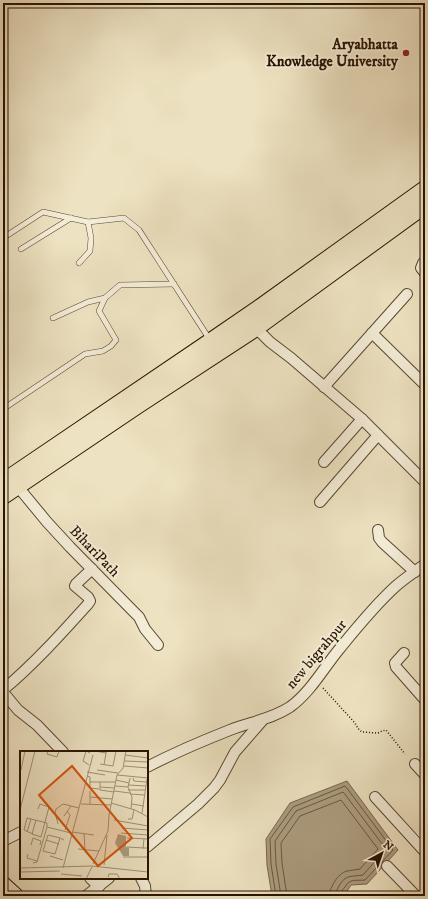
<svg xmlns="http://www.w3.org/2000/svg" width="428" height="899" font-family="'IM FELL DW Pica',serif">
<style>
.water{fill:#ab9c7f;stroke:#77654c}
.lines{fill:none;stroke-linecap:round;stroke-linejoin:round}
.shore{stroke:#6a5840;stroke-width:1}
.lane-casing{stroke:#5b4730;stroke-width:6}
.street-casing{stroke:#5b4730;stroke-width:12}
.primary-casing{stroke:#2a1300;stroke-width:18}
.path{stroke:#2a1300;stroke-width:1.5;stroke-dasharray:1 2;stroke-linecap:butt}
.lane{stroke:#f3ecd7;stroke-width:5}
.street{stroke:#f3ecd7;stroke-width:10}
.primary{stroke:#ede2c1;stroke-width:16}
.poi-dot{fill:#8f2418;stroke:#f3ecd7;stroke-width:1.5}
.labels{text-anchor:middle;stroke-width:4;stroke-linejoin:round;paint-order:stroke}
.poi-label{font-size:15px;font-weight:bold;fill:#2a1300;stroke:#f3ecd7;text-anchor:end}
.street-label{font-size:15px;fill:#2a1300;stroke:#f3ecd7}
.inset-road{fill:none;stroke:#9f8f74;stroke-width:1}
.view{fill:#d5520b;fill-opacity:0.15;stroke:#d5520b;stroke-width:2}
.inset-edge{fill:none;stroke:#2a1300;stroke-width:2}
</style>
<rect width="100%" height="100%" fill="#ede2c1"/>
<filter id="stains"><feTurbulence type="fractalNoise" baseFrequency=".005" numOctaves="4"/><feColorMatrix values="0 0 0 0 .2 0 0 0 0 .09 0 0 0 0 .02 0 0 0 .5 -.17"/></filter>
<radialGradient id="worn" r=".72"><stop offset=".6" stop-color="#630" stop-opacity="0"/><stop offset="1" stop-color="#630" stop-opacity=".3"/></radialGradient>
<!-- water -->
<polygon class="water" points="347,781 398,850 367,884 351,885 344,896 272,896 267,865 266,839 290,803"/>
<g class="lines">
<!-- shore -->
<g class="shore">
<path d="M276,896l-5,-32 -1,-25 23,-32 52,-21 1,1 47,63 -28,30c-9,1 -15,-2 -20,7 -3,3 -4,5 -5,9"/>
<path d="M281,896l-5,-32 -1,-23 21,-30 47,-19 1,1 42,56 -23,26c-11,2 -16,-1 -23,9 -2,4 -4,7 -5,12"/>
<path d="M287,896l-5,-33 -1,-20 19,-27 41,-16 37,49 -18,20c-4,1 -9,1 -13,2 -9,2 -17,16 -18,25"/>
</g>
<defs>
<g id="lane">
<polyline points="3,241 3,238 43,212 88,222 124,218 139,230 210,340"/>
<polyline points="21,249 71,218"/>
<polyline points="79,263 90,251 91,238 88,222"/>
<polyline points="53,318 88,302 105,298 120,285 174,284"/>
<polyline points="3,409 85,354 103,351 111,346 116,340 99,311 105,298"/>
</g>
<g id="street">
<polyline points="425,261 423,263 421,268 425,273"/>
<polyline points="256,328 270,342 291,358 362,419 425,482"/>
<polyline points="372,333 425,385"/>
<polyline points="324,387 407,294"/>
<polyline points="324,462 362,419"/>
<polyline points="14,482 47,522 70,547 134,612 139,617 145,629 158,645"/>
<polyline points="320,502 378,435"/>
<polyline points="378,530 379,538 382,542 415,572"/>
<polyline points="404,653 395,663 396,667 425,700"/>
<path d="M3,690c31,-26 58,-56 85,-86l2,-3 -2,-4 -13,-11 1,-2 16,-15"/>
<polyline points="3,692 18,710 37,725 63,752"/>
<polyline points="415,764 425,775"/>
<path d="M147,767c27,-14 55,-26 83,-37 20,-8 42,-11 60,-23 21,-15 34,-40 51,-60 17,-21 35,-43 55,-61 9,-8 20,-15 29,-22"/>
<polyline points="375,797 425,852"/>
<polyline points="3,841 21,832"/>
<polyline points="147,847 198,804 214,788 220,780 235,752 262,721"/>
<polyline points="387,866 416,896"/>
<polyline points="90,878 99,887"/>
<polyline points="141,878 145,886 146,896"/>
<polyline points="86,896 109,878"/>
</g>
<g id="primary">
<polyline points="3,482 211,341 262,306 425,189"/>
<polyline points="3,496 138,405 256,328 425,205"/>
<polyline points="3,885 15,896"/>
</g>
</defs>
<!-- lane casing -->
<use href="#lane" class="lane-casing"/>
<!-- street casing -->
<use href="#street" class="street-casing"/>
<!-- primary casing -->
<use href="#primary" class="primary-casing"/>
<!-- path -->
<path class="path" d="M323,688l32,35c2,4 4,7 7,9l16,1 4,-2 4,-1 19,24"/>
<!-- lane -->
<use href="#lane" class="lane"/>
<!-- street -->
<use href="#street" class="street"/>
<!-- primary -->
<use href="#primary" class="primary"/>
</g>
<!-- markers -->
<circle class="poi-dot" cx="406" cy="53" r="4"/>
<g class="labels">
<!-- poi labels -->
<g class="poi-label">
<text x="398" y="49">Aryabhatta<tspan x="398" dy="17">Knowledge University</tspan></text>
</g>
<!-- street labels -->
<g class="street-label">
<text transform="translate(95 551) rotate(46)" y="5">BihariPath</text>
<text transform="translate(316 654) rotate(-50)" y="5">new bigrahpur</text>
</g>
</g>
<!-- overview -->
<g transform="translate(20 751)">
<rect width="128" height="128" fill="#ede2c1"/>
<path d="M98,83l8,2v11l3,1v8h-6l-8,-13z" fill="#ab9c7f"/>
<path class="inset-road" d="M28,0l-1,3 10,3 2,-6M75,0l11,2 1,-2M105,4l23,3M105,10l23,1M80,13l13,2 3,-15M69,14l-6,-4 1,-3 2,-7 4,2M84,14l2,-12M104,15l24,2M1,19l4,-19M77,19l21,3M67,21l18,3M97,24l31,3M67,25l3,1v11l9,1M110,27l-2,9 4,10 -1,12M113,27l1,3 12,1M96,29l13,3M70,31h25M80,31v8l14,2M108,34l18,1M95,35l13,1M80,36l14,1M108,39h17M94,40l16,2M110,43l15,1M70,46l22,2M91,52l24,7 13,7M61,53l30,1M70,53v-13M112,53l12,2M0,59l15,-59M122,62l5,-34M44,65l7,-10M108,68h4l2,-9M16,69l-4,14 9,3 8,-30 -9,-3 -2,5M94,69l34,6M38,73l-3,-11 1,-4 7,-5 16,4M102,77l26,2M45,79l5,-15 -3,-4M7,81l4,-13M52,81l22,3M101,82l27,2M13,83l-9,-4 3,-12 20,5v4l24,6M64,83l1,15M40,87l-5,16 -12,-3 5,-16 12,3 4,2M107,87l21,1M124,88l-1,9h5M26,89l13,4M11,94l2,-7 8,3 -1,4M107,96l17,1M58,98l21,2M8,103l-1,4 10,3M30,105l13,4M103,106h25M13,112l4,-1 10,-35M73,113l15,-33 1,-16 8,-40 6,-7 3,-17M84,114l3,-30M0,117l72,-2 56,6M43,117l30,-113M0,121l40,-1M41,123l21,2M88,126l1,-3h8l3,5M66,128l6,-12"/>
<path class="view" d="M52,15l60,72 -34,28 -59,-71z"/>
<rect width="128" height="128" class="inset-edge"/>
</g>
<!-- margin -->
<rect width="428" height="899" fill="none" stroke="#ede2c1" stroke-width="16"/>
<rect x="4" y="4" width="420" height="891" fill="none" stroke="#2a1300" stroke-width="2"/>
<rect x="8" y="8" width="412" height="883" fill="none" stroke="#2a1300"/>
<!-- north arrow -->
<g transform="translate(382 853) rotate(40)" stroke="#f3ecd7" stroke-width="3" paint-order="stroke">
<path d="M0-3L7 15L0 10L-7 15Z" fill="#2a1300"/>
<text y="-6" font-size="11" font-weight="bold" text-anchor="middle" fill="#2a1300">N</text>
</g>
<rect width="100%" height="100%" filter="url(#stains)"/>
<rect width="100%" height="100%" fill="url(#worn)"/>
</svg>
